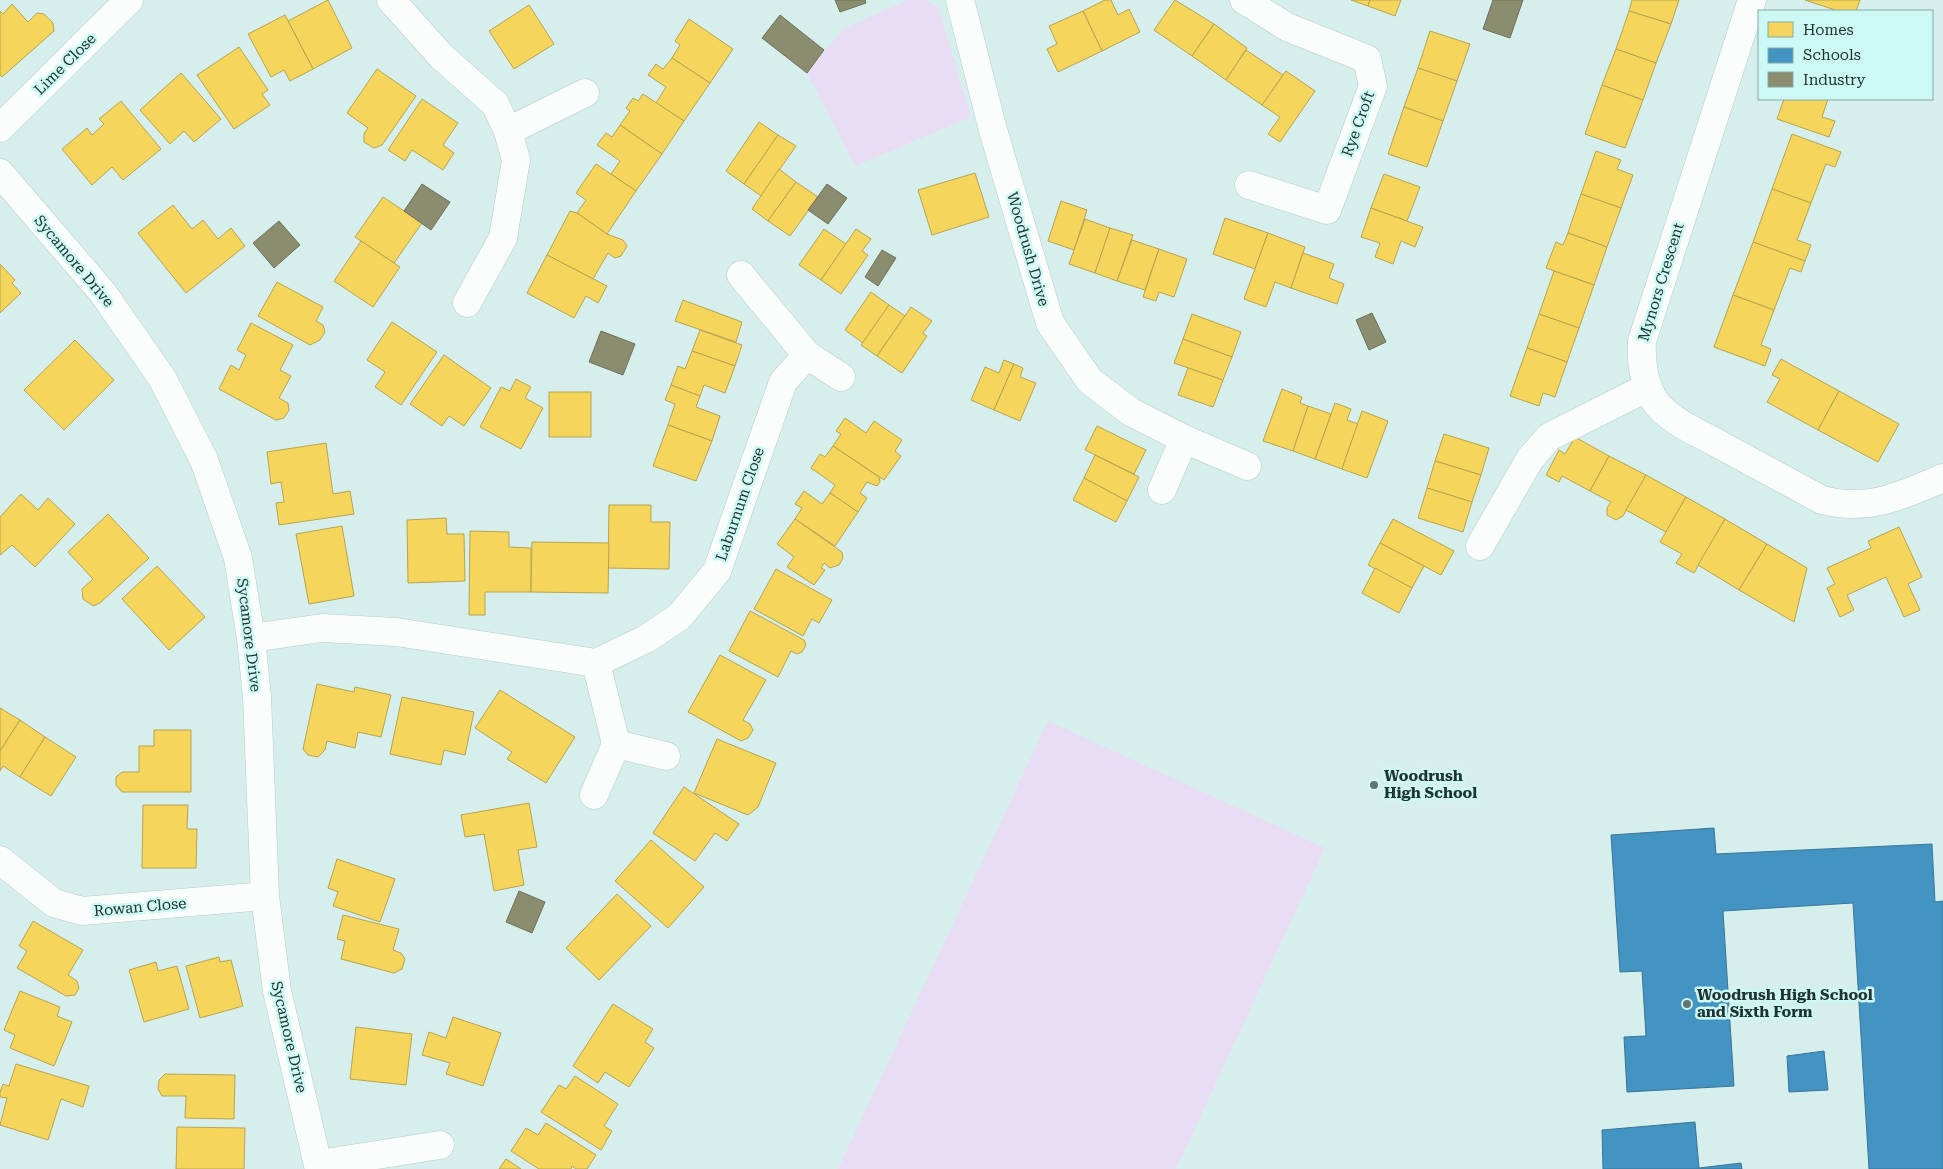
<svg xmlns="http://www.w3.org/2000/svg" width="1943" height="1169" font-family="'Roboto Serif',serif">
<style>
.green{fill:#e8ddf4}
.homes{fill:#f6d55c;stroke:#b6a44f}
.schools{fill:#4393c3;stroke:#397697}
.industry{fill:#8c8c6e;stroke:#6c715b}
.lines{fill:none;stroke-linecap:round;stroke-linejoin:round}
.street-casing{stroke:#b8cbc8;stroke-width:29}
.street{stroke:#f9fdfc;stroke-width:28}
.poi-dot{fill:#617572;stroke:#cdf9f4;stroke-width:2}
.labels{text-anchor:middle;stroke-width:5;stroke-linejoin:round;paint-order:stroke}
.street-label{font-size:15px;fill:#213330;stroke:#cdf9f4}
.poi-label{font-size:15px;font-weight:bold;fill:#213330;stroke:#cdf9f4;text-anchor:start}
</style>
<rect width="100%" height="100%" fill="#d7efec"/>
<!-- green -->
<g class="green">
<polygon points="908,0 927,0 938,7 971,117 855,166 807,73 843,29"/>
<polygon points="1048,721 1325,848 1176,1169 838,1169"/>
</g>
<!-- homes -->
<g class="homes">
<polygon points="328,0 352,48 313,69 288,21"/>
<polygon points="1105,0 1111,0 1118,15 1129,9 1140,32 1102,51 1083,11"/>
<polygon points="1175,0 1214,24 1192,56 1154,30"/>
<polygon points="1351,0 1370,0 1368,6"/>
<polygon points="1370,0 1401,0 1395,16 1368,6"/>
<polygon points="1632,0 1679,0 1671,24 1629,11"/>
<polygon points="1805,0 1860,0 1856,11 1838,11"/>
<polygon points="12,4 28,22 37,13 44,14 53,23 54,31 2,77 0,75 0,11 3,14"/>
<polygon points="529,5 554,44 514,69 489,31"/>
<polygon points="1083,11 1102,51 1058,72 1047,49 1057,44 1049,26"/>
<polygon points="1629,11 1671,24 1656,63 1616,49"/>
<polygon points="285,15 313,69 290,81 284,70 271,77 248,34"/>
<polygon points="689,19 733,49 710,83 672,58 680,45 675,41"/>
<polygon points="1214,24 1247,48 1226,80 1192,56"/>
<polygon points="1430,31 1470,44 1457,81 1418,68"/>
<polygon points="239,47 268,90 262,94 270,105 234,129 197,75"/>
<polygon points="1616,49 1656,63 1643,100 1602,85"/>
<polygon points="1246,50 1283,75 1262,105 1226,80"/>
<polygon points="672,58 710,83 684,121 656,103 666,87 648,75 656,64 663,69"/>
<polygon points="1418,68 1457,81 1443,121 1404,107"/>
<polygon points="377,69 416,96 382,145 374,148 364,142 364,134 368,128 347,113"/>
<polygon points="1286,71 1315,91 1280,142 1268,134 1280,117 1262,105"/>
<polygon points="181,73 221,119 194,142 184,131 170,144 140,110"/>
<polygon points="1602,85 1643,100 1625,148 1585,134"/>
<polygon points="643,94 684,121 662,154 620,125 630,111 626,108 633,98 638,101"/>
<polygon points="422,99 458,123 443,145 454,153 443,170 412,150 405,161 388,150"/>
<polygon points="1784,99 1828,99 1822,117 1835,121 1829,137 1777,119"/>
<polygon points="121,101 161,149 123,180 112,167 92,185 62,149 87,128 92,135 104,124 99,119"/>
<polygon points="1404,107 1443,121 1427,167 1388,154"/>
<polygon points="759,122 778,135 744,184 726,171"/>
<polygon points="620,125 662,154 636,191 611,174 620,161 597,145 606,133 612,137"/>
<polygon points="1792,134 1841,152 1835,167 1826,164 1811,203 1772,189"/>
<polygon points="778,135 796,146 761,196 744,184"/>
<polygon points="1596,151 1621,160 1617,169 1633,175 1621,208 1581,194"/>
<polygon points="596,164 636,191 607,234 577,213 586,200 576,193"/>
<polygon points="779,169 796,182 768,221 752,209"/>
<polygon points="975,173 989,217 932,235 918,190"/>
<polygon points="1384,174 1420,187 1407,221 1371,208"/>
<polygon points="796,182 818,197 790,236 768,221"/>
<polygon points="1772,189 1811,203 1797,240 1811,245 1805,261 1753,242"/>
<polygon points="1581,194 1621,208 1607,247 1568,233"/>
<polygon points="383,197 422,223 394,263 355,237"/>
<polygon points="1061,201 1087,210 1074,250 1048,241"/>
<polygon points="173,205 192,229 203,220 218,239 231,228 245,246 186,293 138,233"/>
<polygon points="1371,208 1423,227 1415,247 1401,241 1393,264 1375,257 1380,243 1361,237"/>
<polygon points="570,211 577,213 607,234 623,240 627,246 621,256 615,258 608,253 593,279 547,255"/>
<polygon points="1225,218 1268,233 1255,269 1213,254"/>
<polygon points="1085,219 1110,228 1095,273 1069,264"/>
<polygon points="1110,228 1133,235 1117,281 1095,273"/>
<polygon points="824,229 846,244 821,280 799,265"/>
<polygon points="856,229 871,239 862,251 868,255 841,294 821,280"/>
<polygon points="1268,233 1305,247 1291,288 1275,282 1266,307 1244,299"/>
<polygon points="1568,233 1607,247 1594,285 1546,268 1556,242 1563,245"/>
<polygon points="1132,240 1159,249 1145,290 1117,281"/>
<polygon points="361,241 400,267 373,307 334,281"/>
<polygon points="1753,242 1805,261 1801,272 1790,268 1774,310 1733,295"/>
<polygon points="1159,249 1187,259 1174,297 1159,292 1156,301 1143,297"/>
<polygon points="1303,253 1334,264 1329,278 1344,284 1337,304 1291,288"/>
<polygon points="547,255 607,286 598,303 586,296 574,318 527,293"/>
<polygon points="0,264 15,280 12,283 21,293 0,313"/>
<polygon points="1554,271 1594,285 1579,328 1539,314"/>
<polygon points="277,282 323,307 316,321 323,325 325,332 320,340 310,345 258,316"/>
<polygon points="871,292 889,305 863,343 845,330"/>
<polygon points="1733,295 1774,310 1761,345 1771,349 1765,366 1714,347"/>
<polygon points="683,300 742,322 736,342 675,321"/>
<polygon points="889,305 905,316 877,356 861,345"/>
<polygon points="911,307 932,321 923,333 927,336 902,373 877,356"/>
<polygon points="1192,314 1241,332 1232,357 1183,339"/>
<polygon points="1539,314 1579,328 1567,362 1527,348"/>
<polygon points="392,322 437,352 401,405 375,387 385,372 367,360"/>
<polygon points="251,323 293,345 280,370 291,376 279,398 288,403 289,410 284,418 276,420 219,389 231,365 239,370 246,355 237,350"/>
<polygon points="700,330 742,345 735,366 692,351"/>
<polygon points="1183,339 1232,357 1223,380 1174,363"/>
<polygon points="75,340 114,380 64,430 24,390"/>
<polygon points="1527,348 1567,362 1555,397 1543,393 1539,406 1510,396"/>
<polygon points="692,351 735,366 725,393 704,385 700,396 671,385 678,366 685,369"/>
<polygon points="444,355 491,388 464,426 449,416 442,426 410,404"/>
<polygon points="1781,359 1839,391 1818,430 1767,402 1780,379 1772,375"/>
<polygon points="1004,360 1014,364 994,410 971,400 985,367 999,373"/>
<polygon points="1014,364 1023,368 1020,377 1036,383 1020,421 994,410"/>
<polygon points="1188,368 1223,380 1213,407 1178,395"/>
<polygon points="516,379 531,387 525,398 543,408 521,449 480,427 501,387 510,391"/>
<polygon points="671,385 700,396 696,407 720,416 712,441 668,425 675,404 665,400"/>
<polygon points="1282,389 1302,397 1300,403 1308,406 1293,451 1263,441"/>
<polygon points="1839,391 1899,424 1878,462 1818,430"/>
<rect x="549" y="392" width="42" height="45"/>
<polygon points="1335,403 1351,409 1347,420 1358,424 1342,469 1315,459"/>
<polygon points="1308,406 1331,414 1315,459 1293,451"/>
<polygon points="1362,411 1388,421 1367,478 1342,469"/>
<polygon points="845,418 866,433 874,421 902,440 895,451 901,456 884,480 833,446 841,434 836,431"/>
<polygon points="668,425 712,441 696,481 653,466"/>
<polygon points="1097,426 1146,450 1134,474 1085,450"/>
<polygon points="1444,434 1489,448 1481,475 1435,461"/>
<polygon points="1575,437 1609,456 1590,491 1562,476 1559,482 1546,475 1559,450 1565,454"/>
<polygon points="326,443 333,494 350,491 354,514 279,525 276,503 284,502 281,482 271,484 267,452"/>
<polygon points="833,446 879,477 880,482 877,486 867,482 860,493 867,498 858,512 830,493 835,485 811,468 820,454 825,457"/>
<polygon points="1095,455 1139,477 1127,501 1084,478"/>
<polygon points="1609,456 1646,475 1623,516 1616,520 1607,515 1607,508 1611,502 1590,491"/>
<polygon points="1435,461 1481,475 1472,502 1427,488"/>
<polygon points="1646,475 1686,497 1666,532 1626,510"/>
<polygon points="1084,478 1127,501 1116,522 1073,500"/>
<polygon points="1427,488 1472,502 1463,532 1418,518"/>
<polygon points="804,491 822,504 830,493 858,512 835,546 795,519 802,508 795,504"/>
<polygon points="21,494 38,510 48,498 75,524 35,567 12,545 0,555 0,517"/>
<polygon points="1686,497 1725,519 1694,573 1676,563 1682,554 1660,542"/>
<polygon points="609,505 651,505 651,522 670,522 669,569 608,568"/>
<polygon points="108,514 149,558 100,603 93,606 83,599 82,589 93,579 68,552"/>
<polygon points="446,518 447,534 464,534 465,581 408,583 407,520"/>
<polygon points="795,519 842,552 843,558 839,565 830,568 824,563 821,568 825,570 814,585 787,567 794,557 777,544"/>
<polygon points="1393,519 1454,551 1441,575 1380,543"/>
<polygon points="1725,519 1767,544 1739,590 1698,565"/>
<polygon points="342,526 354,596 309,604 296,534"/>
<polygon points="1899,527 1922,577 1908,584 1920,610 1904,617 1886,577 1847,595 1854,610 1840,617 1827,588 1835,584 1827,568 1871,548 1868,541"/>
<polygon points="470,531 509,532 509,547 531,548 531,592 485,592 485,615 469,615"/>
<polygon points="532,542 609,543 608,593 531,592"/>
<polygon points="1380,543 1424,566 1412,588 1368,565"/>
<polygon points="1767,544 1807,568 1794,622 1739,590"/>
<polygon points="157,566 205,617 169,650 122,599"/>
<polygon points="1375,568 1412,588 1399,613 1362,593"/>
<polygon points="776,569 832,600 819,623 812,619 803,636 754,609"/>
<polygon points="750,611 804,640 806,645 802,652 797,654 791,651 778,677 729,651"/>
<polygon points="720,655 766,680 743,720 750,724 753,730 748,738 741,741 688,712"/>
<polygon points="317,684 354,692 355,687 391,695 381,737 358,732 355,748 327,741 325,750 318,757 308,755 303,749"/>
<polygon points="500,690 575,737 546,783 507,759 512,752 475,728"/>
<polygon points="402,697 474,712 465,755 444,750 441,765 390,754"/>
<polygon points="0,708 20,720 0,751"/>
<polygon points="20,720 45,737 20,777 3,766 0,771 0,751"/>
<polygon points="154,730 191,730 191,792 122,792 116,785 116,777 122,772 139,772 139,746 154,746"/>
<polygon points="45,737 76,757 51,796 20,777"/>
<polygon points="717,739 776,763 758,807 748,815 694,793"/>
<polygon points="684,787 739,824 727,841 715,833 695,861 653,833"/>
<polygon points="529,803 537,847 518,850 524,885 494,891 484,834 465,837 461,815"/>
<polygon points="143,805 188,805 187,829 197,829 196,868 142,868"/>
<polygon points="651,840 704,887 668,928 615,881"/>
<polygon points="337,859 395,879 380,922 333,906 338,892 328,888"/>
<polygon points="617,894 651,926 599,980 566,948"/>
<polygon points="343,915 399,929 393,950 401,953 405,959 402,969 394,973 341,959 345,941 337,939"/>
<polygon points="33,921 83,950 68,975 77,981 79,988 75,995 66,996 17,968 27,951 19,946"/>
<polygon points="219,957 220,962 231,960 243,1006 200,1018 186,966"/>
<polygon points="156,962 158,971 177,966 189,1009 144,1022 129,970"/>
<polygon points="20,991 60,1007 57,1016 72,1022 54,1066 10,1048 15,1035 4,1030"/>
<polygon points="613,1004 653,1029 645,1042 654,1048 629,1087 605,1072 598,1083 573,1066"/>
<polygon points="453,1017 501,1033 483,1086 446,1074 450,1063 422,1055 429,1032 446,1038"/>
<polygon points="356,1027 412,1034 406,1085 350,1079"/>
<polygon points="16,1064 89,1086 83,1107 61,1099 48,1140 0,1125 7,1098 0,1097 0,1092 3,1084 9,1086"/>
<polygon points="165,1074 235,1075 234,1119 185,1118 186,1096 162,1096 158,1089 159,1080"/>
<polygon points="575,1076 618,1104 604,1126 612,1131 601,1150 541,1112 559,1085 566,1089"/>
<polygon points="546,1123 596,1155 587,1169 576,1169 572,1166 571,1169 539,1169 511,1151 526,1128 538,1135"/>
<polygon points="177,1127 245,1128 244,1169 176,1169"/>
<polygon points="506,1159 521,1169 499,1169"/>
</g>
<!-- schools -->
<g class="schools">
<polygon points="1714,828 1716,854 1932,844 1935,902 1943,901 1943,1169 1869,1169 1853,903 1723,911 1734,1086 1627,1092 1624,1037 1646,1036 1642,971 1620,972 1611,835"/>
<polygon points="1824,1051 1828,1090 1789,1092 1787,1056"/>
<polygon points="1695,1122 1699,1168 1741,1163 1742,1169 1603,1169 1602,1130"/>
</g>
<!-- industry -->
<g class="industry">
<polygon points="835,0 865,0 866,3 840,12"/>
<polygon points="1493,0 1523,0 1510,38 1483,29"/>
<polygon points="780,15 824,50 807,73 762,38"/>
<polygon points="422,184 450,202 431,230 404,211"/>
<polygon points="827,184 847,198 828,224 808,210"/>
<polygon points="279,221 300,245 274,268 253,243"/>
<polygon points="882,250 896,258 878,286 865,277"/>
<polygon points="1372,313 1386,342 1369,350 1356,320"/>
<polygon points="601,331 635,344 623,375 589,362"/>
<polygon points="519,891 545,902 532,933 506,922"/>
</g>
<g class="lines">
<defs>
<g id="street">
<polyline points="391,0 441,56 495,104 508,131 516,160 503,238 467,303"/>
<polyline points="960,0 993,130 1050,323 1090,381 1131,412 1184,439 1247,466"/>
<polyline points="1244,0 1287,27 1367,59 1373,86 1327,210 1249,185"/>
<path d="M1752,0l-110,341c-1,20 1,41 12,59 15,22 48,34 70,47 33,18 65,35 98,53 47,12 78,-4 121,-22"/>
<polyline points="0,128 129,0"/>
<polyline points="508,131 585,93"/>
<polyline points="0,173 103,293 162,378 204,460 238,558 251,638 257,697 265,896 277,991 319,1169"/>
<polyline points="741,275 807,355 841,377"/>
<polyline points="1162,490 1184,439"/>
<polyline points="1480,546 1530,459 1549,437 1648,387"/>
<polyline points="251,638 322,628 396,632 596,663 646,639 679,617 717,571 783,382 807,355"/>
<polyline points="616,744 666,756"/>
<polyline points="594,795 616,744 596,663"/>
<polyline points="0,860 54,903 82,911 265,896"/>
<polyline points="319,1164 440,1145"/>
</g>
</defs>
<!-- street casing -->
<use href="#street" class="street-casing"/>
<!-- street -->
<use href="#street" class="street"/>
</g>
<!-- markers -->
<g class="poi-dot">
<circle cx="1374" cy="785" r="5"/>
<circle cx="1687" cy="1004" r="5"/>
</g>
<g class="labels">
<!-- street labels -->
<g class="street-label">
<text transform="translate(65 64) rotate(-45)" y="5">Lime Close</text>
<text transform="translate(1358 124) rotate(-70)" y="5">Rye Croft</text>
<text transform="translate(1028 249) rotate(74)" y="5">Woodrush Drive</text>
<text transform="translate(74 261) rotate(50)" y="5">Sycamore Drive</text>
<text transform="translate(1661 282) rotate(-73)" y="5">Mynors Crescent</text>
<text transform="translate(740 504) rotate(-71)" y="5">Laburnum Close</text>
<text transform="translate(249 635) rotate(83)" y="5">Sycamore Drive</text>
<text transform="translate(140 907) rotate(-5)" y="5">Rowan Close</text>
<text transform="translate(289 1037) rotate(77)" y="5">Sycamore Drive</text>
</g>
<!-- poi labels -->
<g class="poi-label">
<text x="1384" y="781">Woodrush<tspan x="1384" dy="17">High School</tspan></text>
<text x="1697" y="1000">Woodrush High School<tspan x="1697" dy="17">and Sixth Form</tspan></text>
</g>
</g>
<!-- legend -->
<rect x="1758" y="10" width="175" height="90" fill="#cdf9f4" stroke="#88aaa6"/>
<rect x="1768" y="22" width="25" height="15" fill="#f6d55c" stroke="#88aaa6"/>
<text x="1803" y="35" font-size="15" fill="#213330">Homes</text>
<rect x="1768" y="48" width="25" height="15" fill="#4393c3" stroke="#88aaa6"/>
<text x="1803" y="60" font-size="15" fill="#213330">Schools</text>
<rect x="1768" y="72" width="25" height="15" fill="#8c8c6e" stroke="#88aaa6"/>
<text x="1803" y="85" font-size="15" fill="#213330">Industry</text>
</svg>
